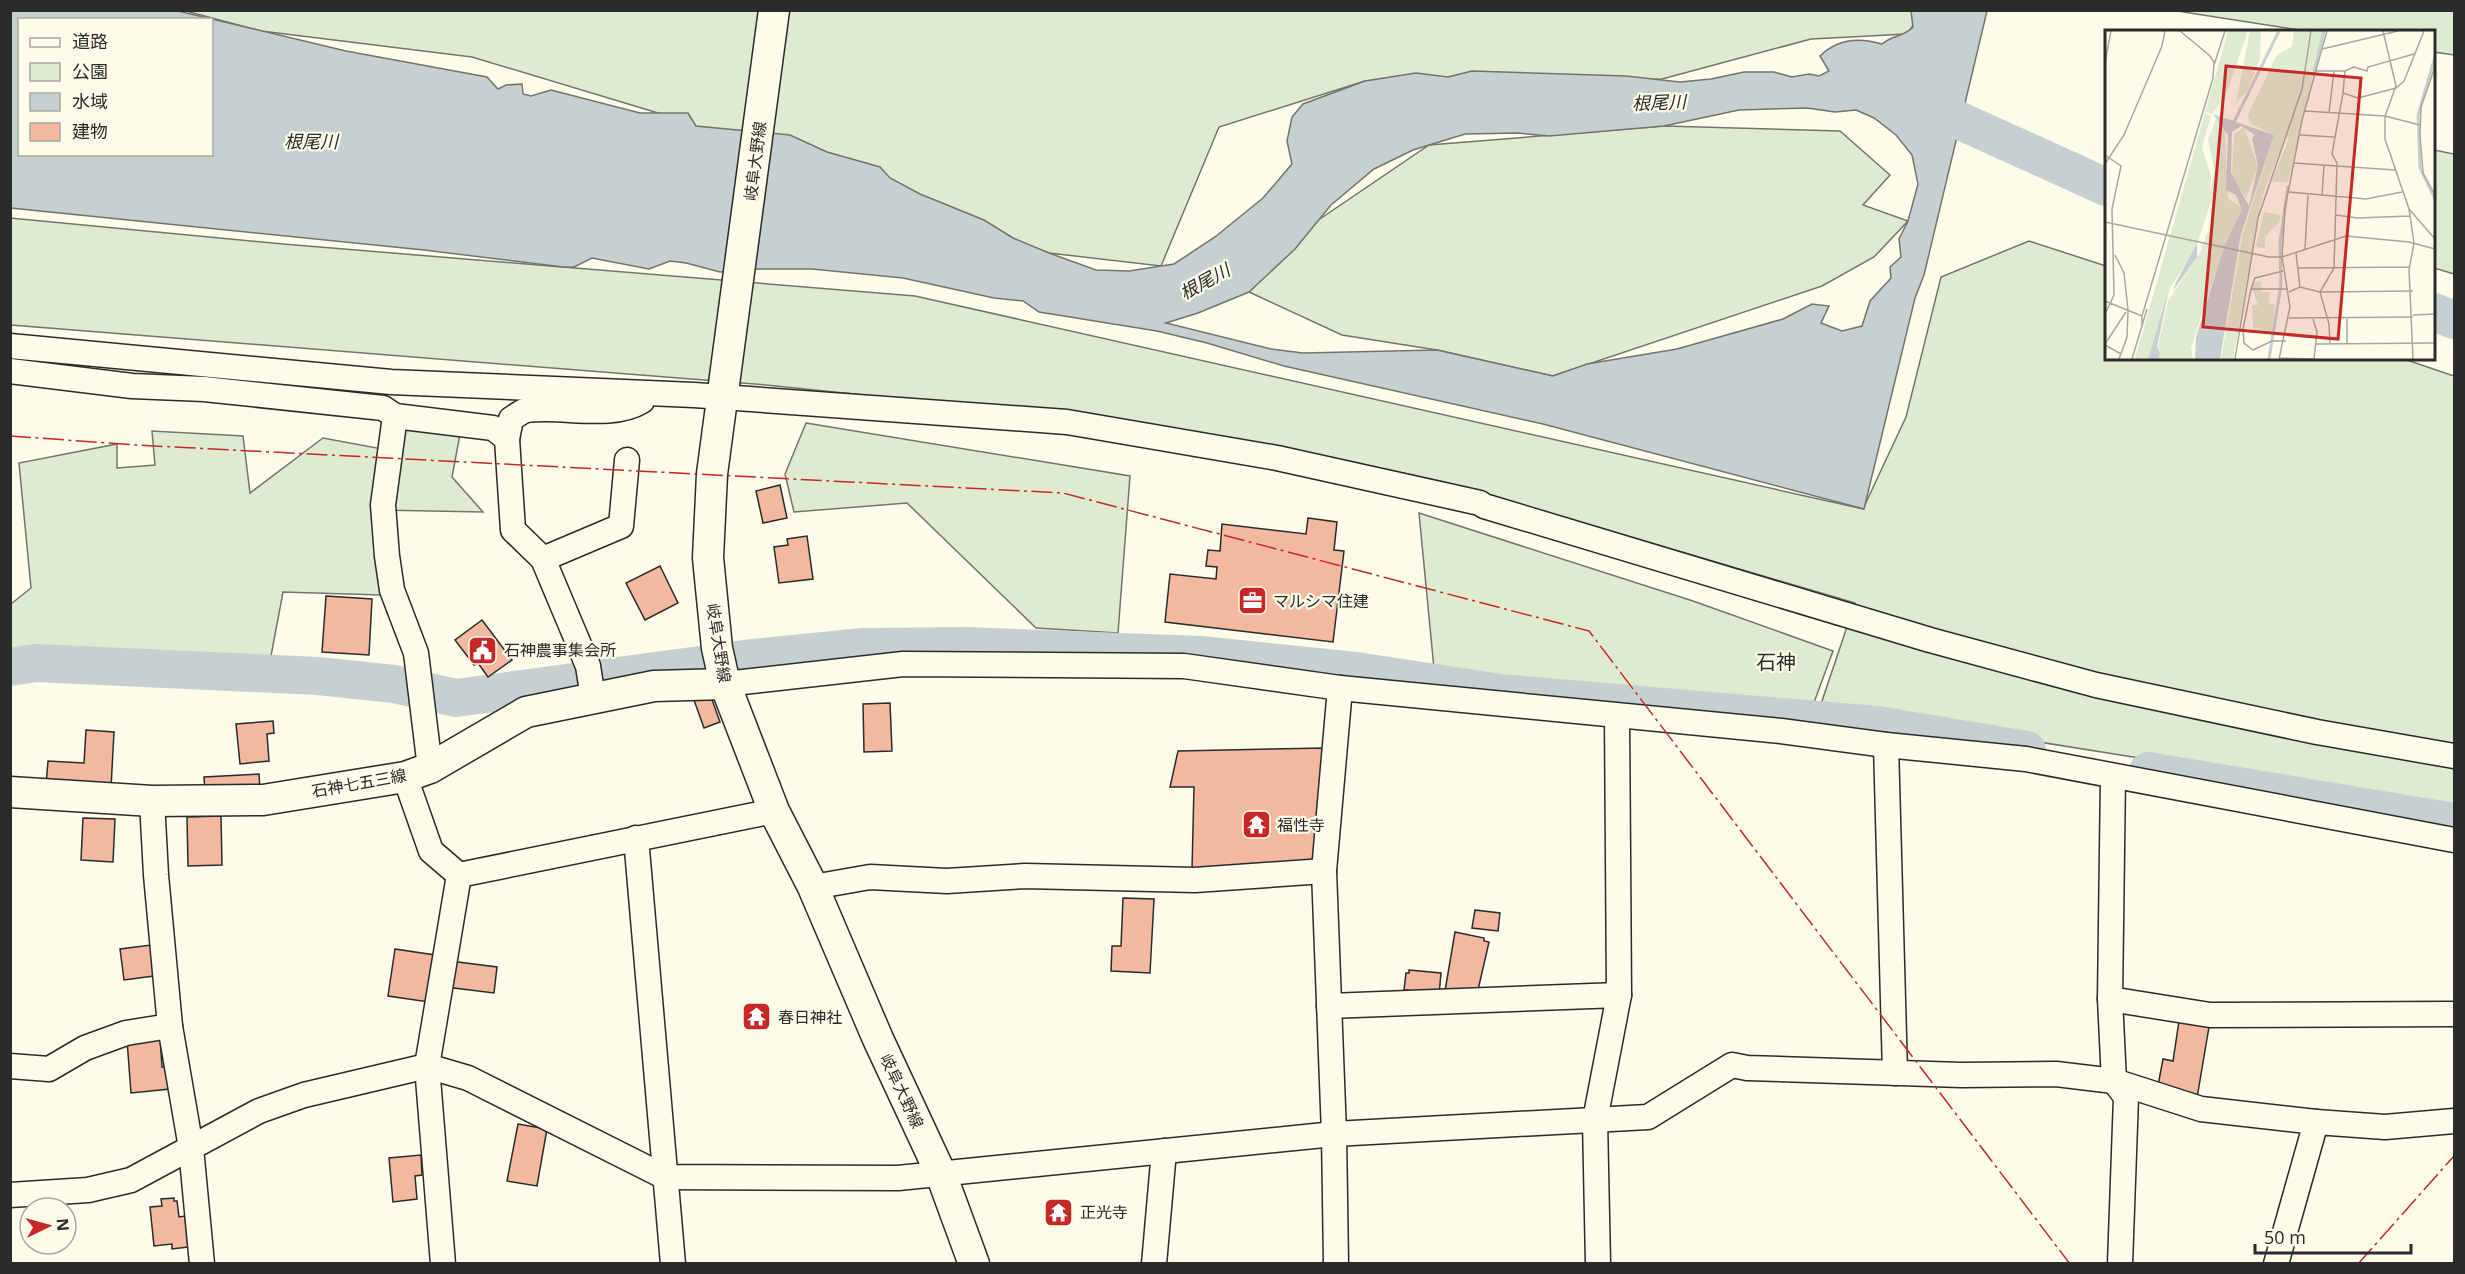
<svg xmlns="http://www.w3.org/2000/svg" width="2465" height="1274" font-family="'Open Sans','Noto Sans JP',sans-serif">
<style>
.green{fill:#deebd1;stroke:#74746e;stroke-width:1.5}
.water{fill:#c7d0d0;stroke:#74746e;stroke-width:1.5;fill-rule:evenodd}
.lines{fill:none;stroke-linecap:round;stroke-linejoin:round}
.river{stroke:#c7d0d0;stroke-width:38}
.building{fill:#f2b8a0;stroke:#2b2b2b;stroke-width:1.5}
.minor-casing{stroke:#2b2b2b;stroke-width:27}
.major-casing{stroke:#2b2b2b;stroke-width:33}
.minor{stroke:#fdfbea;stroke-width:24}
.major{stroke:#fdfbea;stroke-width:30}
.power{stroke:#c62828;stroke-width:1.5;stroke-dasharray:21 4.5 3 4.5;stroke-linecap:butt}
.labels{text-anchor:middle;stroke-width:4.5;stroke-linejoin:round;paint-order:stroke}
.street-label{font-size:16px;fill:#2b2b2b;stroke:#fdfbea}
.poi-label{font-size:16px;fill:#2b2b2b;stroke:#fdfbea;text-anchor:start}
.water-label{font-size:18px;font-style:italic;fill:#2b2b2b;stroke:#fdfbea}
.quarter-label{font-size:20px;fill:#2b2b2b;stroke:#fdfbea}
.inset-river{fill:none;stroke:#c7d0d0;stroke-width:3}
.inset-road{fill:none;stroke:#a9a89e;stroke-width:1.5}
.view{fill:#c62828;fill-opacity:0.15;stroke:#c62828;stroke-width:3}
.inset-edge{fill:none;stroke:#2b2b2b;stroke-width:3}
</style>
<rect width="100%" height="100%" fill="#fdfbea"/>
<!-- green -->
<g class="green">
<polygon points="186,11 1923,11 1907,34 1811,39 1662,79 1365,81 1219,127 1161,266 1049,253 658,113 472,57 261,31"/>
<polygon points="2177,11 2454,11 2454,55 2434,52 2434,32 2306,31"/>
<polygon points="1664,126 1840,131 1890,175 1863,205 1908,221 1874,257 1822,286 1553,376 1437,350 1342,335 1249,292 1317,221 1429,145"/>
<polygon points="2434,150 2454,154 2454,274 2434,268"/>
<polygon points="10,218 283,244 915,296 1863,509 1906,417 1941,277 2029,241 2106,266 2106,358 2404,359 2454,376 2454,819 2158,761 1820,707 1855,603 1444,482 1274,445 1039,413 766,385 11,325"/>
<polygon points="806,423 1130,476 1118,633 1036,628 907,503 794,512 785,474"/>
<polygon points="406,425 460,434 452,477 483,512 378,510 380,595 283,592 271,656 11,651 11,604 31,588 19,463 117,444 117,468 155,465 152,431 243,436 250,493 323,438 398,452"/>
<polygon points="1419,513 1693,601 1833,651 1809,716 1435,679"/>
</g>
<!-- water -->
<path class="water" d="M10,11h168l168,40 141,26 11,12 8,-4 16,-1 1,10 8,2 20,-6 89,23h48l8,13 94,9 37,17 53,15 10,11 30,16 64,26 29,18 36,15 47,17 33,1 45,-7 41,-27 48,-39 29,-34 -5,-23 5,-24 11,-13 62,-23 51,-8 32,4 24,-6 154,5 54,6 31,-3 33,-7h30l18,5 17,-3 10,2 10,-5 -9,-15c17,-17 39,-19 62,-12 10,-9 22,-7 31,-17l-2,-16h76l-63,264 -9,23 -51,211 -321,-85 -259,-58 -77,-23 -50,-12 -118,-19 -16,-11 -29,-3 -91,-20 -91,-9h-53l-39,3 -34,-9 -16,-2 -21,8 -57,-11 -18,9h-11l-139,-17 -413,-42zM20,20h192v134h-192zM1807,108l28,4 21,-2 18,8 22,17 16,20 6,29 -10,37 -9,18 2,18 -11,10 1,11 -21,23 -8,25 -20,5 -21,-8 8,-17 -17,-2 -29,15 -106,30 -90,15 -34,12 -116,-26 -134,3 -32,-4 -105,-26 32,-10 51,-21 46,-43 36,-44 43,-36 39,-19 52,-16 52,-1 32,3 115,-10 75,-16z"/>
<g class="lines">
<!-- river -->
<g class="river">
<polyline points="1914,100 2106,187"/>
<polyline points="2434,312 2454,320"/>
<polyline points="10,667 36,663 318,676 394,684 456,698 752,658 863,647 966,646 1201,655 1356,671 1501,693 1877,725 2027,750"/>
<polyline points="2148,771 2454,822"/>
</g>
</g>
<!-- building -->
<g class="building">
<polygon points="780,485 787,518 763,523 756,491"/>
<polygon points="1308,518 1337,522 1334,550 1344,551 1333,642 1165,622 1170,574 1216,579 1217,567 1206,566 1208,550 1220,551 1222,524 1306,534"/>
<polygon points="807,536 813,579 779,583 774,547 788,545 787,539"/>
<polygon points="660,566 678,603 645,620 626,583"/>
<polygon points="326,596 372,599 369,655 322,652"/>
<polygon points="482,620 512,660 488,677 478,663 474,665 455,640"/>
<polygon points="710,694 720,722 704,728 694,700"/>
<polygon points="890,703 892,751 864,752 863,704"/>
<polygon points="273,721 274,733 267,734 269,761 240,764 236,724"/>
<polygon points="86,730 114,732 111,788 46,785 48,761 84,763"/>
<polygon points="1325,748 1316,864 1192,870 1194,787 1170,787 1178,751"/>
<polygon points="259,774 260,790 205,792 204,777"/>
<polygon points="221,816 222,865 188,866 187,817"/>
<polygon points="83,818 115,819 113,862 81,860"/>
<polygon points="1123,898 1154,899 1150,973 1111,971 1112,946 1121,946"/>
<polygon points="1475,910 1500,913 1498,931 1472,928"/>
<polygon points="1455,932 1484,938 1484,941 1489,942 1478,990 1445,991"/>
<polygon points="151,945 154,976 124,980 120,949"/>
<polygon points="395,949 435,955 429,1002 388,996"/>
<polygon points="450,961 497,967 494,993 446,987"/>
<polygon points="1409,970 1441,973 1439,995 1407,992 1408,990 1404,990 1406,973 1409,973"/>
<polygon points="2179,1021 2210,1021 2197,1098 2157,1091 2163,1059 2173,1061"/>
<polygon points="160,1037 162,1067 169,1067 170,1089 131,1093 127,1040"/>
<polygon points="518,1124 547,1129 537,1186 507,1181"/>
<polygon points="421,1155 422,1175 415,1176 417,1199 393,1202 389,1158"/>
<polygon points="174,1198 174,1201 177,1201 179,1217 185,1216 188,1247 172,1249 172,1244 154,1246 150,1207 162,1206 161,1199"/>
</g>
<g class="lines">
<defs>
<g id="minor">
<polyline points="10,346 391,382 694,395 1067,422 1277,458 1480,503 1484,506 1930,640 2096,685 2317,732 2454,756"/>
<polyline points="10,371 132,386 204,389 383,408 395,416 383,505 387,556 392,590 416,653 430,768"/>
<polyline points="395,416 493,428 507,439 513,530 543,559 588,666 593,698"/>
<path d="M507,439l4,-20c5,-3 11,-8 16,-9 35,-5 84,10 115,-9"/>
<polyline points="543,559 621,526 627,460"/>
<polyline points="725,684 903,664 1184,666 1340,688 1781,731 1886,745 2026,759 2454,840"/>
<polyline points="1886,745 1895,1073"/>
<polyline points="2113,776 2110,999 2114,1081 2126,1097 2120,1264"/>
<polyline points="405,777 431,851 459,875"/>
<polyline points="152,801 156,875 170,1026 191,1148 202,1264"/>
<polyline points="636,838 673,1264"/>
<polyline points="459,875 774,811"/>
<polyline points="813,887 870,877 947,881 1025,876 1195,880 1324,871"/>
<polyline points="2110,999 2210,1015 2454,1014"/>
<polyline points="1329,1006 1619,995"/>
<polyline points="10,1066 49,1069 85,1048 126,1033 170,1026"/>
<polyline points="10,1195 88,1190 131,1180 259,1111 304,1095 427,1066 468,1078 665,1177 898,1178 1334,1134 1648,1117 1732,1065 1747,1068 1961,1075 2056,1074 2114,1081 2201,1109 2316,1122"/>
<polyline points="443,1264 427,1066 459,875"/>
<polyline points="1154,1264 1164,1151"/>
<polyline points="1336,1264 1334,1134 1324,871 1340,688"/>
<polyline points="1598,1264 1595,1120 1619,995 1617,716"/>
<polyline points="2276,1264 2316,1122 2385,1127 2454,1121"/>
</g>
<g id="major">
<polyline points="774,10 712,474 708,558 717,648 725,684 774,811 813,887 878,1039 941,1174 974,1264"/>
<polyline points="10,792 152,801 263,800 405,777 430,768 526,712 654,686 725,684"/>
</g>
</defs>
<!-- minor casing -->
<use href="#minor" class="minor-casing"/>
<!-- major casing -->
<use href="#major" class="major-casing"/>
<!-- minor -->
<use href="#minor" class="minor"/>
<!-- major -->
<use href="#major" class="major"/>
<!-- power -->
<g class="power">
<polyline points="10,436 136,445 1063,493 1589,631 2070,1264"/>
<polyline points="2358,1264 2454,1156"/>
</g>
</g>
<!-- icons -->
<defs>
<symbol id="office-square" viewBox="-11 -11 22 22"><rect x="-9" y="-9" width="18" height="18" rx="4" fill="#c62828" stroke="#fdfbea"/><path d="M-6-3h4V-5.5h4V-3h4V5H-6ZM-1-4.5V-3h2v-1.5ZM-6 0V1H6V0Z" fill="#fff"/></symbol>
<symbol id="civic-square" viewBox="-11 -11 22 22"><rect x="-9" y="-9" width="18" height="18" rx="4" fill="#c62828" stroke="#fdfbea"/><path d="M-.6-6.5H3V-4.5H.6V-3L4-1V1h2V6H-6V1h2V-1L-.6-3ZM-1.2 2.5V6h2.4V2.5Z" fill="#fff"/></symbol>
<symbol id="temple-square" viewBox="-11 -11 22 22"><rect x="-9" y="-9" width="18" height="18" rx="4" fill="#c62828" stroke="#fdfbea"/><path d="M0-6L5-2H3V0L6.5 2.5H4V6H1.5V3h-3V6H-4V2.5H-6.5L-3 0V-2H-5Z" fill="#fff"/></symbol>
</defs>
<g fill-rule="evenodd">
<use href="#office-square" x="1236" y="584" width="33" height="33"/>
<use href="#civic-square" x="466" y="634" width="33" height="33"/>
<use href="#temple-square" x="1240" y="808" width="33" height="33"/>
<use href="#temple-square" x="740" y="1000" width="33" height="33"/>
<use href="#temple-square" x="1042" y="1196" width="33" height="33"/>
</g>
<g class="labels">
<!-- street labels -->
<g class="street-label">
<text transform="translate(755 161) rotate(-83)" y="6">岐阜大野線</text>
<text transform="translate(719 643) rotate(81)" y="6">岐阜大野線</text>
<text transform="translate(359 783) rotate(-10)" y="6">石神七五三線</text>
<text transform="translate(902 1091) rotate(65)" y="6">岐阜大野線</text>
</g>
<!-- poi labels -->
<g class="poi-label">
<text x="1273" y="607">マルシマ住建</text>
<text x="504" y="656">石神農事集会所</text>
<text x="1277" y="831">福性寺</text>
<text x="778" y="1023">春日神社</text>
<text x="1080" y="1218">正光寺</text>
</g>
<!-- water labels -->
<g class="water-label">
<text transform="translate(1659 103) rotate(-2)" y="6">根尾川</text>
<text x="311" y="148">根尾川</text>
<text transform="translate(1205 282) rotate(-29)" y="6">根尾川</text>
</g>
<!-- quarter labels -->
<g class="quarter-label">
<text x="1776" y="669">石神</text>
</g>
</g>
<!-- overview -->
<g transform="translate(2105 30)">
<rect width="330" height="330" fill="#fdfbea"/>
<path d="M123,1h20l-23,66 -13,17 -7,-2zM145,1h11l-1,28 -13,32 -11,12zM189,1h29l-35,151h-17l18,-43 -4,-2 -23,60 -29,162h-12l22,-126 31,-98 -23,-11 -3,-9 28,-59 16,-10zM100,83l6,3 -9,31 9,29 -1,17 4,-23 -6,-30 8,-21 9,7 3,73 14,8 -2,12 -26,59 -23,70 2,11h-35l-1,-8 11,-50 32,-48 11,-29v-23l-15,47 -26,40 -22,71h-13zM139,97l14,39 -12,32 -14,-21 2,-43zM159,182l17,3 -2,8 -14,13v12h-4l-5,-2zM157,251l-1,11h9l-1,11 6,2 -3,27 -19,-3 -1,-24h6l-6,-17 2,-5z" fill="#deebd1"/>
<path d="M108,84l61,21 -33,99 -21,125h-25l1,-22 29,-92 17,-35 -6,-15 -10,-5 2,-55zM136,96l14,9 -3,3 6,28 -9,40 -18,-33 1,-41zM92,214v13l-24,34 3,-9zM64,259l-12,58 3,6 -2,6h-10z" fill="#c7d0d0" fill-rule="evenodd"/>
<path class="inset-river" d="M330,27l-17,58 2,53 15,31M208,46l11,-45M128,94l46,-93M164,329l12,-74 -1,-43 8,-56"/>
<path class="inset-road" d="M278,1l13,55 -11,30v23l24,70 5,34 -5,27 4,89M217,19l76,-18M0,33l6,-32M109,35l11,-34M330,37l-14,40 -1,28 3,38 12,22M211,41h29l9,-4 13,4 1,-4 46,-13M240,41l-2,22 15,5 38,-10 8,-7 20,-50M200,81l80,5 35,9M224,83l5,-42M195,105l34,2M0,125l16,11 -9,43 2,86 -9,19M189,133l101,7M0,134l19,-29 38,-89 3,-15M184,162l77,7 36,-7M217,166l2,-31M304,179l26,30M231,185l21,3 53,-2M0,192l164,35h13l64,-21 63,6 26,7M200,219l3,-54M191,223l4,34M10,225l9,18 4,37 -1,27 -8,22M177,227l3,-49 17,-88 25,-89M193,238l112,-1M146,259l4,-11 28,-7M184,262l11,-5 20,5 93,-1M0,271l37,15M308,285l22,-1M242,287v27M184,288l124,-1M208,289l4,13 -3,27M37,295v-9l71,-238 1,-16 -5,-7 -29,-24M181,311h-14l-19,9 -9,-7 -1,-14 8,-40h37M0,314l21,-32M210,314l120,-1M225,314l-1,-20 -9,-32 14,-24 3,-105 -5,-9 11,-61M0,315l16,9M175,328l34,1M27,329l15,-50M130,329l23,-141 44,-129 9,-58M174,329l11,-52 -8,-50"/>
<path class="view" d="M121,36l135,12 -23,261 -135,-12z"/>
<rect width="330" height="330" class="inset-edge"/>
</g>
<!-- border -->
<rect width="2465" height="1274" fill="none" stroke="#2b2b2b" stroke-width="24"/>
<!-- legend -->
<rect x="18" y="18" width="195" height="138" fill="#fdfbea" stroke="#a9a89e" stroke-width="1.5"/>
<rect x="30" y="38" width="30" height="9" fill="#fdfbea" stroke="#a9a89e" stroke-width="1.5"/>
<text x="72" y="48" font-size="18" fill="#2b2b2b">道路</text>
<rect x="30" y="63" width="30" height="18" fill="#deebd1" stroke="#a9a89e" stroke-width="1.5"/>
<text x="72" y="78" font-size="18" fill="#2b2b2b">公園</text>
<rect x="30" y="93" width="30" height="18" fill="#c7d0d0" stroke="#a9a89e" stroke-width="1.5"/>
<text x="72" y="108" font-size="18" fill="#2b2b2b">水域</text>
<rect x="30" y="123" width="30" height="18" fill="#f2b8a0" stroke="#a9a89e" stroke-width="1.5"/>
<text x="72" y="138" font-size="18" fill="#2b2b2b">建物</text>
<!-- north arrow -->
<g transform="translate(48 1226) rotate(85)"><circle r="28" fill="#fdfbea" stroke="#a9a89e" stroke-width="1.5"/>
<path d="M0-4.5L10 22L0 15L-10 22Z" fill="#c62828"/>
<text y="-9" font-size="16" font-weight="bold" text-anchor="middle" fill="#2b2b2b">N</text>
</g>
<!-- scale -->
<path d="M2255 1244v9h156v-9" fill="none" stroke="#2b2b2b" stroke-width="3"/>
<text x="2264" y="1244" font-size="18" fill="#2b2b2b" stroke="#fdfbea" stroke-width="4.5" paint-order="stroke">50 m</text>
</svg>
